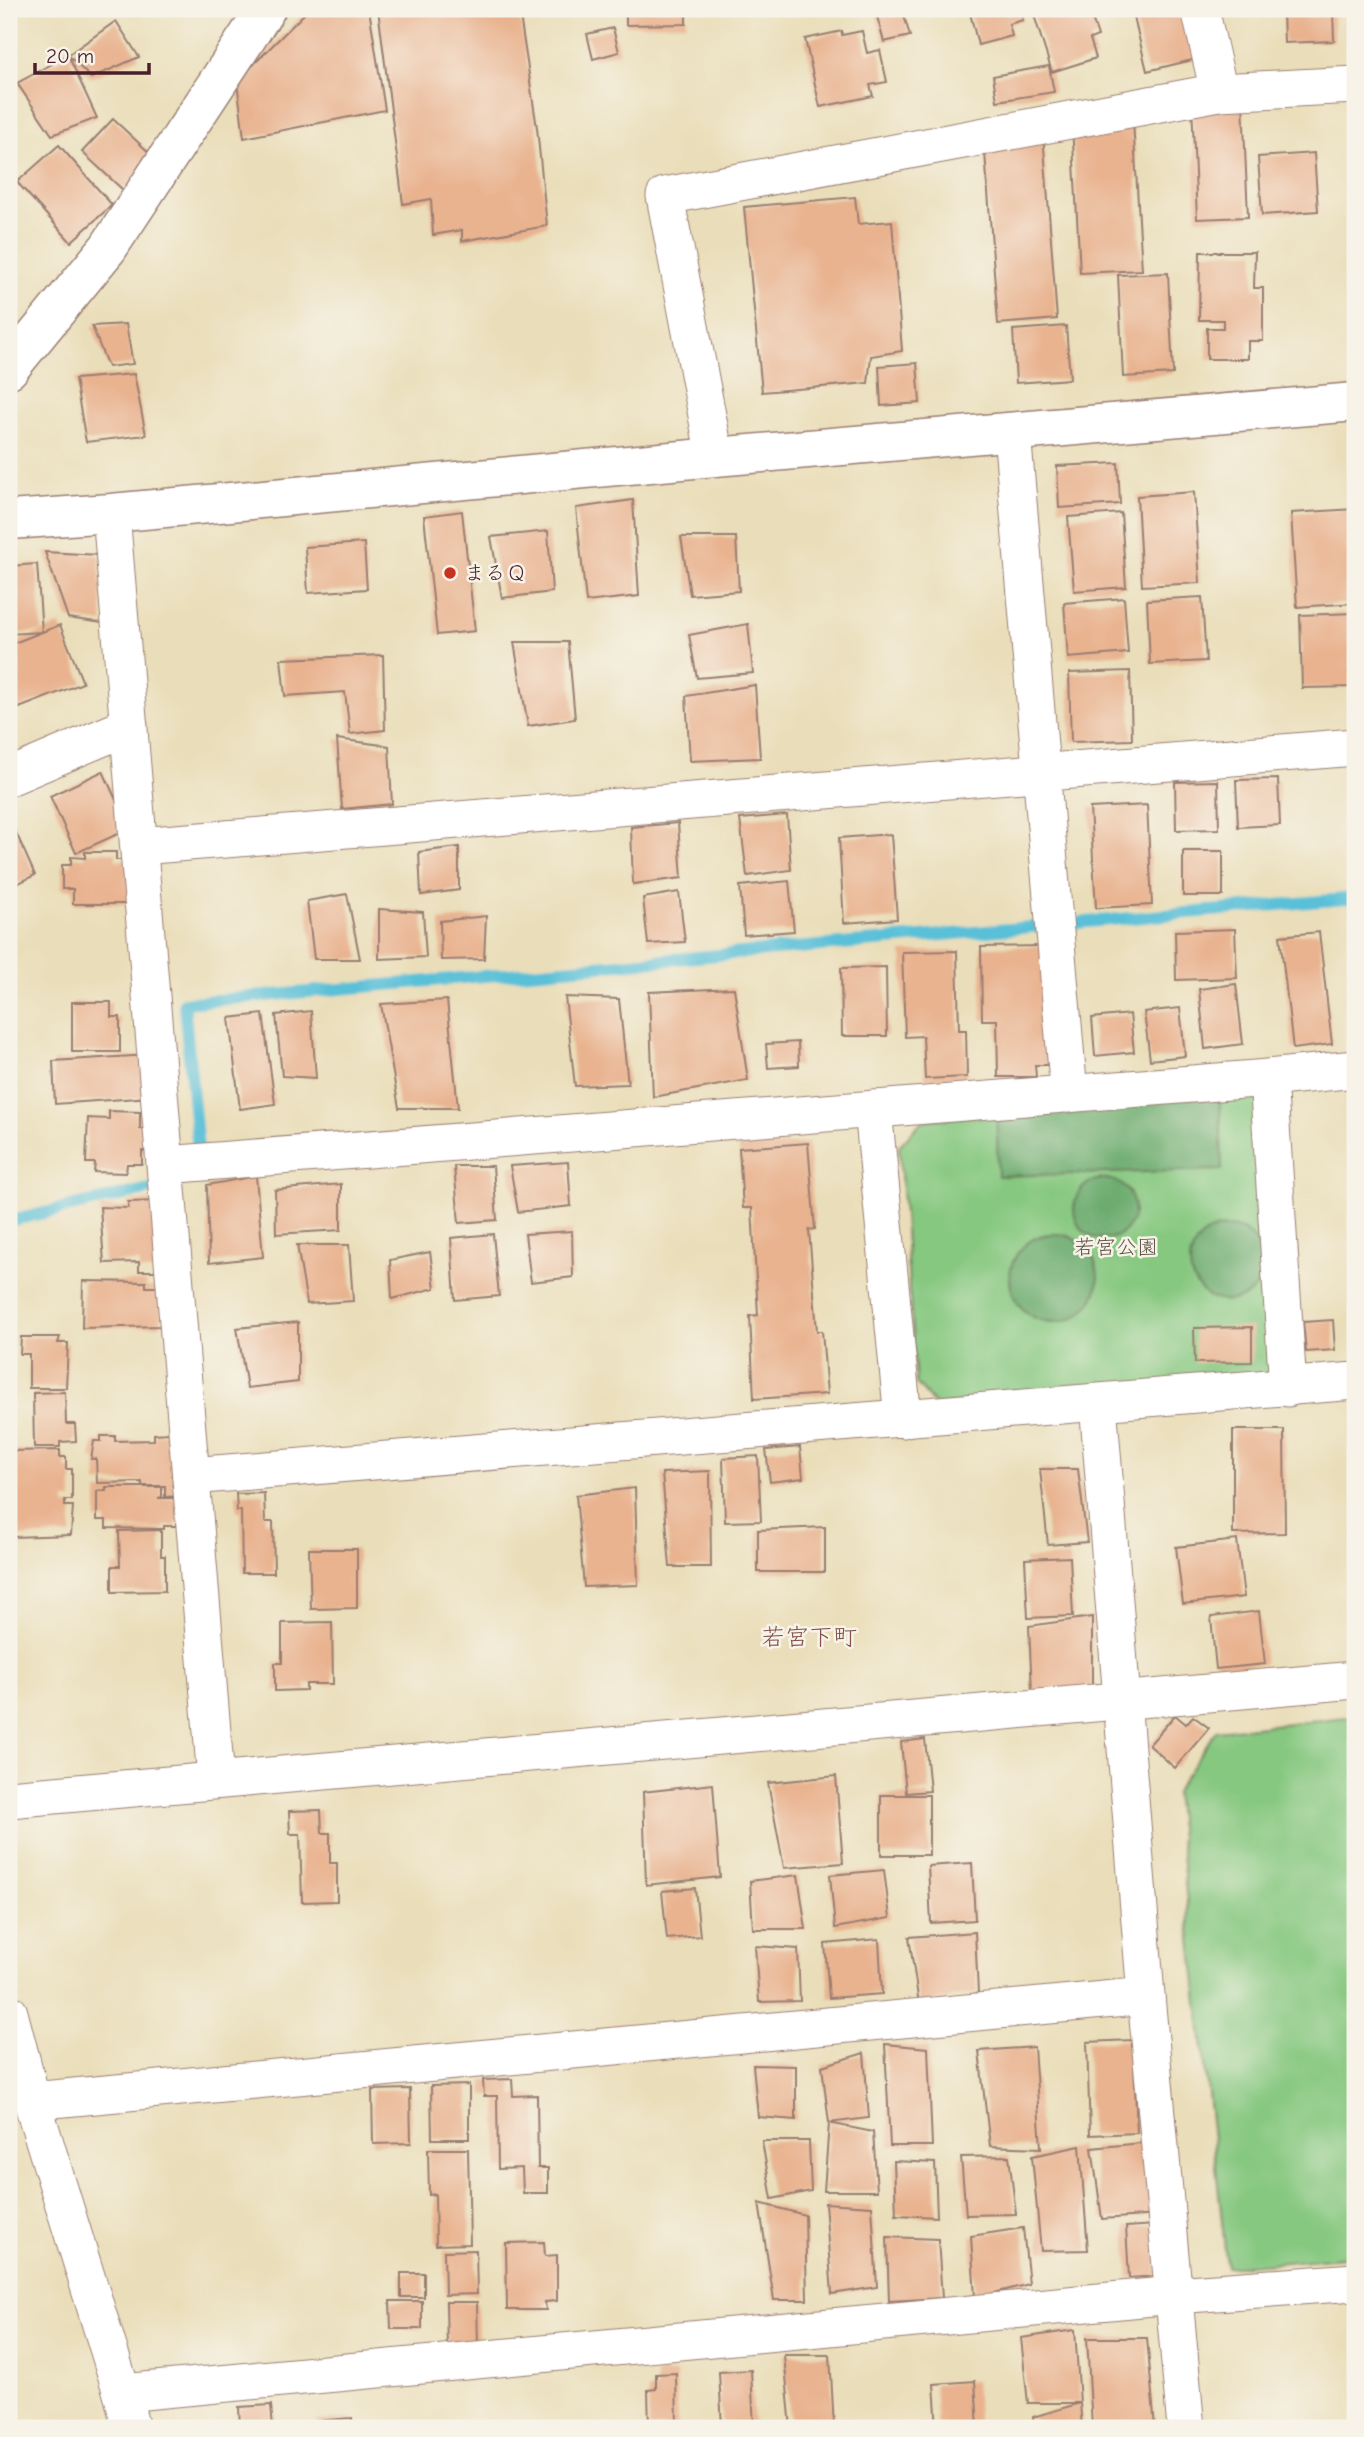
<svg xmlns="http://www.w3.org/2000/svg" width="1364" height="2437" font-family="'Comic Neue','Klee One',sans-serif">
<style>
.green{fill:#86c880;stroke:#687456;stroke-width:2}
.forest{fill:#6cac6e;stroke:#5b664c;stroke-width:2}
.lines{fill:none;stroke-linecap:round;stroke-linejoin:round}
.stream{stroke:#5ac0d8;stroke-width:12}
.building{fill:#e9b390}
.minor-casing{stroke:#9a7e72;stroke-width:39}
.tertiary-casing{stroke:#9a7e72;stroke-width:41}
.minor{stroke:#fff;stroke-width:37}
.tertiary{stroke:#fff;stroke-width:38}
.poi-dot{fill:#c8321e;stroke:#f7f3e8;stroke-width:2.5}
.labels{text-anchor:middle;stroke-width:5;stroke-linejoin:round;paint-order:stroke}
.poi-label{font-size:21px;fill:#4a1f2b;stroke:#f7f3e8;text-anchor:start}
.park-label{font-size:21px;fill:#5c5244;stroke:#f7f3e8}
.quarter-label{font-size:24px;fill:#82534e;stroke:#f7f3e8}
</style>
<rect width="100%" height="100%" fill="#f7f3e8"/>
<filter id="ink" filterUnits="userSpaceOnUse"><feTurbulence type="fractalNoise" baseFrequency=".0143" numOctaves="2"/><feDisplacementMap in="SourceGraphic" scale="14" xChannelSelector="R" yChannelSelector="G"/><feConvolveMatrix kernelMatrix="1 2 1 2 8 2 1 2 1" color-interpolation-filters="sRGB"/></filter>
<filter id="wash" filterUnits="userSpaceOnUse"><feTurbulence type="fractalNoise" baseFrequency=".00686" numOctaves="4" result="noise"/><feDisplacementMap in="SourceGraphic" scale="28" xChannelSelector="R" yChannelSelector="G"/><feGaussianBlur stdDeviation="1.57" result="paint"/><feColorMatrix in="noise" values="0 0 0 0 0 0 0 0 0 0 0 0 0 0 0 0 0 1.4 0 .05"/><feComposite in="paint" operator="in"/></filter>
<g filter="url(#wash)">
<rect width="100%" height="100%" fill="#eadeba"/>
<!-- green -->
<g class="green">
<polygon points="1263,1086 1283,1381 935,1405 916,1383 899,1146 922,1121"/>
<polygon points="1355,1716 1355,2256 1227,2267 1175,1792 1216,1731"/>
</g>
<!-- forest -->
<g class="forest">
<polygon points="1220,1092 1222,1170 998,1176 996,1099"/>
<circle cx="1104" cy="1209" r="30"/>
<circle cx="1227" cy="1264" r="37"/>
<circle cx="1054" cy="1278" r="44"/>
</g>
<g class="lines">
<!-- stream -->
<g class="stream">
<polyline points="199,1160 184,1003 1355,898"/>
<polyline points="9,1221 163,1186"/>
</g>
</g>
<g id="blocks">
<!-- building -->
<g class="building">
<polygon points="309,9 369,9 385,110 244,138 237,81"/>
<polygon points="378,9 519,9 537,128 547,226 462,241 462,230 433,235 431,199 403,204"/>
<polygon points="626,9 686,9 686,24 626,25"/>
<polygon points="875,9 902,9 910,36 884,42"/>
<polygon points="969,9 1020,9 1023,20 1009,24 1012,36 978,45"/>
<polygon points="1043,9 1089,9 1098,36 1090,39 1096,58 1052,72 1033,12"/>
<polygon points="1132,9 1198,9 1209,56 1147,71"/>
<polygon points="1283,9 1333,9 1334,41 1284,43"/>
<polygon points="116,21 139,57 91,78 68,55"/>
<polygon points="613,28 619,52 593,59 587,34"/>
<polygon points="842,31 842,35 862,31 867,53 880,50 887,82 870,85 873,96 820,107 805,39"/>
<polygon points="68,55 97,118 52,135 17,83"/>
<polygon points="1049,66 1054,92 997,101 993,76"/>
<polygon points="1243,102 1248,217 1197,219 1192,104"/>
<polygon points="113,119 154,157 123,190 82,152"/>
<polygon points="1133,120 1142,270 1080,273 1072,124"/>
<polygon points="1043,134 1057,319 998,324 984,139"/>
<polygon points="59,145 112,205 71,242 17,182"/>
<polygon points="1314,153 1318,211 1262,215 1258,157"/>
<polygon points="855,197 858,224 892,221 902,351 871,356 868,383 762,392 744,207"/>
<polygon points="1200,252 1255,252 1254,288 1263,288 1263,341 1248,341 1248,359 1207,359 1207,328 1223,328 1223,320 1199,320"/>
<polygon points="1168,273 1173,374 1123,377 1118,275"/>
<polygon points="126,324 133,364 108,367 92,326"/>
<polygon points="1066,326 1070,379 1016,383 1013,330"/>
<polygon points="917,363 920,403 881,406 879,366"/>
<polygon points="134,374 146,435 86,442 75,379"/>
<polygon points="1118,463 1120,504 1059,508 1057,466"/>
<polygon points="1194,492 1200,583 1142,586 1137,496"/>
<polygon points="633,500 639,596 586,602 576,508"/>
<polygon points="1355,509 1355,603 1297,607 1291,513"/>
<polygon points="462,511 475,631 437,635 424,516"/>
<polygon points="1121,513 1126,587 1074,591 1068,517"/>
<polygon points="548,531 552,592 502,598 491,537"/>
<polygon points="681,537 736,537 739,591 690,595"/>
<polygon points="364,543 367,589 308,593 305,547"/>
<polygon points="45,552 99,555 103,623 68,618"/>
<polygon points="37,564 42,632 60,625 83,683 9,712 9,645 42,632 9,634 9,566"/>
<polygon points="1202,597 1206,661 1150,664 1147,600"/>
<polygon points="1124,598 1128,653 1068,658 1064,603"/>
<polygon points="1355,613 1355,687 1302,688 1300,615"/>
<polygon points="748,624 753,673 697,678 689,635"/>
<polygon points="514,642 568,642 575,719 528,726"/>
<polygon points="383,655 385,730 350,734 345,692 285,696 281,659"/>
<polygon points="1130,671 1132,740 1071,742 1069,673"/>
<polygon points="755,685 760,758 690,761 686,696"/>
<polygon points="337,739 389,746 392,804 342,809"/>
<polygon points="103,771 129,829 76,853 50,796"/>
<polygon points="1278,779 1280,825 1238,827 1236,780"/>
<polygon points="1218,781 1219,829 1176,830 1175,782"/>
<polygon points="1147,805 1152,905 1096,908 1090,808"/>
<polygon points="787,815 791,870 747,876 740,819"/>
<polygon points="9,817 35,875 9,888"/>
<polygon points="678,823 682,878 633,884 631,827"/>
<polygon points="891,834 897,919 844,923 839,838"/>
<polygon points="459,847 459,890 421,895 419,852"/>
<rect x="1183" y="851" width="40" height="45"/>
<polygon points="85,852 116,852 116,860 130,860 130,904 73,904 73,889 62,889 62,865 71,865 71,857 85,858"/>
<polygon points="789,881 794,931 744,935 740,886"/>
<polygon points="679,892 685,942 648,944 643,898"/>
<polygon points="347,894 360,959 314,959 307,901"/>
<polygon points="379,909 423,912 426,957 379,959"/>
<polygon points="486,916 484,959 441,960 440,921"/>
<polygon points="1235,929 1237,978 1176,980 1175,931"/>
<polygon points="1319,932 1332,1044 1293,1049 1280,936"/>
<polygon points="1044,946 1053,1065 1035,1065 1036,1077 998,1077 997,1020 982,1020 981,947"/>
<polygon points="957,951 959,1030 966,1030 967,1077 925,1079 923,1036 905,1037 902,952"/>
<polygon points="886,967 887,1036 842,1036 841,968"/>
<polygon points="1236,984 1243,1044 1205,1049 1199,989"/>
<polygon points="734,988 748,1080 653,1097 649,992"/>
<polygon points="565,997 619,999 628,1084 575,1086"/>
<polygon points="447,1000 458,1108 399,1108 381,1004"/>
<polygon points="72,1002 111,1002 111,1017 120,1017 120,1052 72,1052"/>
<polygon points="1180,1008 1185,1056 1150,1060 1144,1012"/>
<polygon points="311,1011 316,1078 282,1076 276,1015"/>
<polygon points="263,1014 275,1104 240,1109 229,1018"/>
<polygon points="1130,1014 1134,1052 1095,1056 1092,1018"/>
<polygon points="798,1042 799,1066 768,1068 766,1044"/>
<polygon points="149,1055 151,1097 55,1104 53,1061"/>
<polygon points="109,1111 140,1112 140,1129 151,1129 149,1151 142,1151 142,1164 127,1164 126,1173 94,1172 95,1163 86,1163 88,1118 109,1119"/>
<polygon points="808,1143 815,1229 809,1230 817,1331 822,1331 827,1394 754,1399 750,1316 758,1315 752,1208 743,1208 739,1148"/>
<polygon points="568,1162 571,1206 518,1212 510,1166"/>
<polygon points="454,1166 493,1166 497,1220 459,1223"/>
<polygon points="256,1176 263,1257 209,1263 207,1185"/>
<polygon points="341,1184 341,1230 276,1234 275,1190"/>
<polygon points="158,1201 165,1271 139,1271 139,1262 104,1263 100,1207 128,1208 128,1202"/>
<polygon points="572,1231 573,1277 531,1282 525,1234"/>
<polygon points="493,1234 499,1296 455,1300 451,1238"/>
<polygon points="297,1245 349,1245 353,1301 307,1304"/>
<polygon points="430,1252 435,1288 392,1299 390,1260"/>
<polygon points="83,1281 146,1282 146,1287 163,1287 161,1326 82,1328"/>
<polygon points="1333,1320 1335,1350 1306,1352 1303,1322"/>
<polygon points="298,1322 298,1382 247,1388 237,1328"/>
<polygon points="1252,1327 1252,1362 1195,1363 1194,1328"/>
<polygon points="21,1337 60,1337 58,1343 68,1343 66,1388 29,1388 29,1354 20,1354"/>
<polygon points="65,1392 66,1424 75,1424 76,1441 60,1442 60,1447 34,1447 33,1393"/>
<polygon points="1233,1430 1284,1430 1285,1533 1233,1534"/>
<polygon points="170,1433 181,1496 165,1497 165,1486 142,1486 142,1482 97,1483 96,1459 91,1459 94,1441 101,1441 101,1436 115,1436 115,1441 154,1440 154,1434"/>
<polygon points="800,1447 803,1478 770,1482 766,1450"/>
<polygon points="60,1450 60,1457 66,1457 66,1469 72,1469 72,1500 65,1500 65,1506 73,1506 71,1535 12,1537 11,1516 9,1516 9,1451"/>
<polygon points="758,1456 761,1521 725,1522 723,1458"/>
<polygon points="1040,1469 1078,1469 1087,1542 1048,1545"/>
<polygon points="710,1471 711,1567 670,1567 662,1473"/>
<polygon points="106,1487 162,1487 162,1497 158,1498 177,1498 183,1522 176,1522 176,1526 164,1526 164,1529 106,1528 106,1520 97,1520 97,1491 106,1491"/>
<polygon points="635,1488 638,1585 584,1587 576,1495"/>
<polygon points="264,1493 265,1522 273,1522 274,1573 242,1573 241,1511 237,1511 236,1494"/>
<polygon points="825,1527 825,1572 758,1572 758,1530"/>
<polygon points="161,1530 161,1556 165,1556 165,1591 112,1592 112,1566 120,1566 119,1531"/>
<polygon points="1237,1540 1244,1597 1183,1604 1176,1547"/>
<polygon points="309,1549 357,1549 357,1608 311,1609"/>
<polygon points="1070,1557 1073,1616 1028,1618 1025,1559"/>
<polygon points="1259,1611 1265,1664 1216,1669 1211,1617"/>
<polygon points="1092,1617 1092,1686 1032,1692 1029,1626"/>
<polygon points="332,1622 333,1684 306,1684 306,1690 275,1691 275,1663 282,1663 282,1623"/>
<polygon points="1175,1715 1186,1724 1193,1716 1209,1728 1175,1768 1149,1745"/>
<polygon points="925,1739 930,1791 906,1793 901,1742"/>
<polygon points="836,1776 843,1863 784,1868 768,1783"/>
<polygon points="713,1784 720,1877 646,1885 643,1792"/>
<rect x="881" y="1795" width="48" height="60"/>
<polygon points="321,1810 322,1833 330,1833 330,1863 337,1863 337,1901 302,1902 300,1834 290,1834 289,1811"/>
<polygon points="972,1863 975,1920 931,1923 928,1866"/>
<polygon points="884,1870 890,1918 835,1928 830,1875"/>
<polygon points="798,1875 806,1929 753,1929 750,1881"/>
<polygon points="695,1888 700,1936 667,1939 662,1891"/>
<polygon points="975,1932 978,1993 919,2004 909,1937"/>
<polygon points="879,1939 882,1994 829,1998 825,1944"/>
<polygon points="755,1946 798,1949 800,2001 759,2002"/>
<polygon points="1133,2040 1137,2133 1090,2135 1087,2042"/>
<polygon points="885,2044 928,2048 932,2146 890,2146"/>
<polygon points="1034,2047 1041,2148 990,2146 979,2051"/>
<polygon points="864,2053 869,2118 829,2123 822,2066"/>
<polygon points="753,2065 796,2066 796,2120 758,2117"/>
<polygon points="512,2079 513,2096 537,2095 538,2168 548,2168 548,2193 523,2193 522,2168 498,2169 497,2096 484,2096 483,2080"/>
<polygon points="469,2085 469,2139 432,2139 431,2086"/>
<polygon points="410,2089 411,2143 373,2144 372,2090"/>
<polygon points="829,2123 873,2132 877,2191 824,2191"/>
<polygon points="762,2141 809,2141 811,2191 772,2199"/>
<polygon points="1151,2142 1157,2215 1102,2219 1092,2148"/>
<polygon points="1080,2146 1088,2250 1041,2251 1032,2156"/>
<polygon points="428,2149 468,2149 470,2244 436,2245 435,2194 429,2195"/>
<polygon points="1009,2156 1016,2214 966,2215 961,2157"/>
<polygon points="894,2161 935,2163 937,2217 896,2215"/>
<polygon points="759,2203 805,2215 807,2300 774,2300"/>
<polygon points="825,2203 872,2206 877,2287 832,2294"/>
<polygon points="1155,2225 1157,2276 1129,2278 1126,2227"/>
<polygon points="1023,2228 1029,2284 975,2298 971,2236"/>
<polygon points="887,2237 938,2239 942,2298 889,2301"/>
<polygon points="544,2242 545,2256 557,2255 557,2301 545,2302 546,2310 507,2310 506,2243"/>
<polygon points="476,2250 477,2294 445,2295 444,2251"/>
<rect x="401" y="2273" width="23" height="24"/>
<polygon points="390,2301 422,2301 422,2329 391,2329"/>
<polygon points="446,2302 477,2302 478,2347 447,2348"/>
<polygon points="1075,2330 1080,2403 1028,2403 1021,2338"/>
<polygon points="1087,2338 1147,2338 1155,2428 1092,2428"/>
<polygon points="784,2355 830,2355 834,2428 791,2428"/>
<polygon points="751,2370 754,2428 722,2428 719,2372"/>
<polygon points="676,2373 677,2428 649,2428 648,2390 656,2389 656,2374"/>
<polygon points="975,2381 978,2428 937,2428 934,2384"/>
<polygon points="1080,2403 1082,2428 1033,2428 1033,2417"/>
<polygon points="271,2405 273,2428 240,2428 239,2407"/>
<polygon points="352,2418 353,2428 316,2428 316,2421"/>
<polygon points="899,2424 900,2428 867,2428 867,2426"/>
</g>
</g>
</g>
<g filter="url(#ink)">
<use href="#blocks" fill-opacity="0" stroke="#9a7e72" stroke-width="2"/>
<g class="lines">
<defs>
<g id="minor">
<polyline points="1219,92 1355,85"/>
<polyline points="1012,432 1069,1094"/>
<polyline points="715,457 665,196 1219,92 1200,9"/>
<polyline points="111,513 216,1780"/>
<polyline points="9,777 129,726"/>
<polyline points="139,846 1355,747"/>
<polyline points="1268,1078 1288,1388"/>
<polyline points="873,1109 903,1419"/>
<polyline points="166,1165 1268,1078 1355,1069"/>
<polyline points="1098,1403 1146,1996 1186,2428"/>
<polyline points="191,1476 1355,1381"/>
<polyline points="9,1799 1355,1680"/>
<polyline points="9,2013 32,2101 122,2393 1174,2295 1355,2282"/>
<polyline points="32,2101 1146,1996"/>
<polyline points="122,2393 131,2428"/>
</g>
<g id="tertiary">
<polyline points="9,369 108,248 266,9"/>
<polyline points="9,520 111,513 715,457 1355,402"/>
</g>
</defs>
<!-- minor casing -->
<use href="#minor" class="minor-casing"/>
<!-- tertiary casing -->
<use href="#tertiary" class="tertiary-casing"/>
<!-- minor -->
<use href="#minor" class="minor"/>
<!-- tertiary -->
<use href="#tertiary" class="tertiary"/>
</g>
</g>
<!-- markers -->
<circle class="poi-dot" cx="450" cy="573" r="7"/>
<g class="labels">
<!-- poi labels -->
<g class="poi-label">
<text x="464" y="580">まるＱ</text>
</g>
<!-- park labels -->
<g class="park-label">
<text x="1116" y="1254">若宮公園</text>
</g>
<!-- quarter labels -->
<g class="quarter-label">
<text x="809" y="1645">若宮下町</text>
</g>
</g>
<!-- margin -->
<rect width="1364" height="2437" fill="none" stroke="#f7f3e8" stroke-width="35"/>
<!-- scale -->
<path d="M35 63v10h114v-10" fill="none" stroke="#4a1f2b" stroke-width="3.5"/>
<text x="46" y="63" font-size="21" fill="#4a1f2b" stroke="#f7f3e8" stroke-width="5" paint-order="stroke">20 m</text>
</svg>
